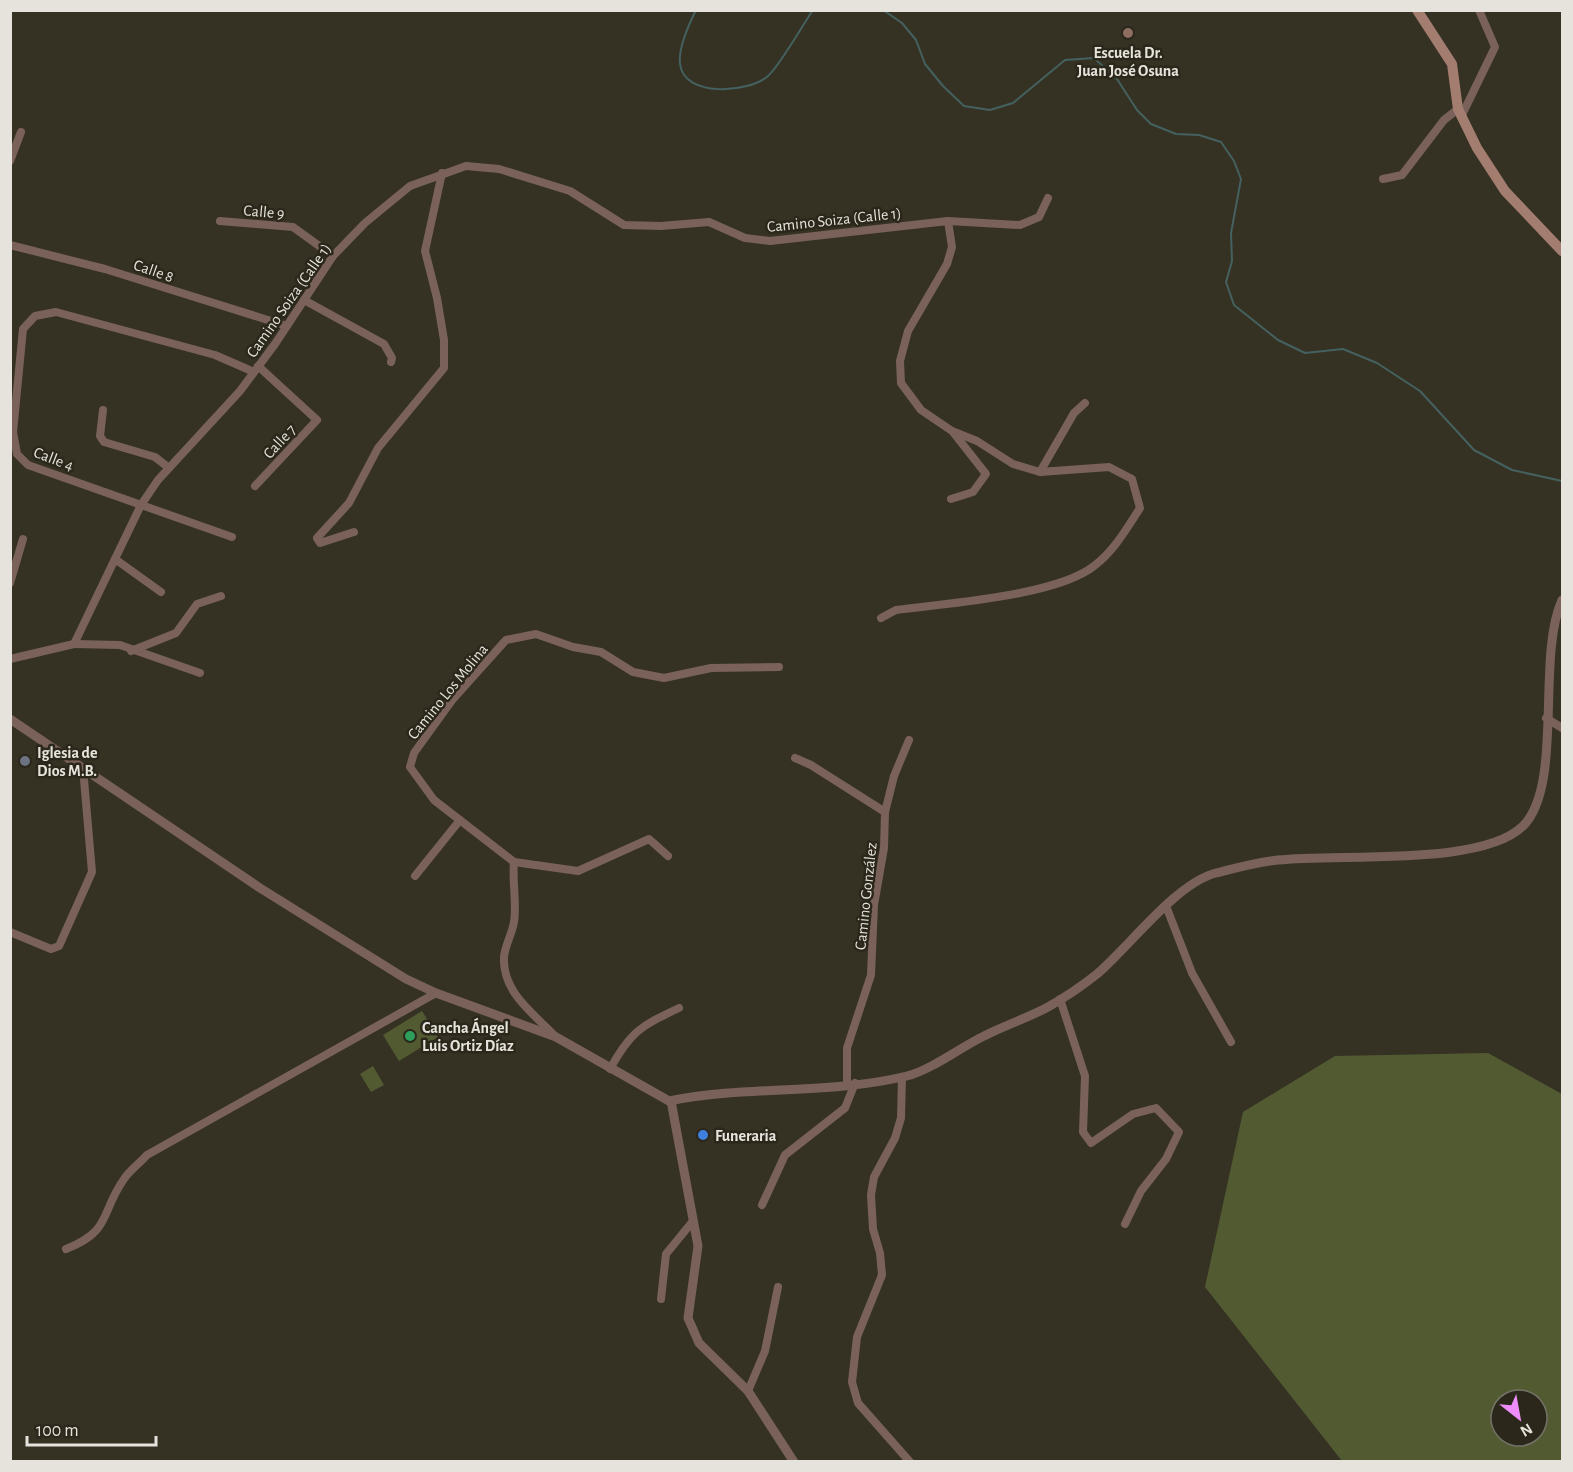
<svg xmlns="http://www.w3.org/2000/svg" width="1573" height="1472" font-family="'Alegreya Sans',sans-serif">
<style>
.green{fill:#525a32;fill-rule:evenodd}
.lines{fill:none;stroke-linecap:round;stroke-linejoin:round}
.stream{stroke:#45615f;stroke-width:2}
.minor{stroke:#7a625a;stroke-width:8}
.tertiary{stroke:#7a625a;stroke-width:9}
.secondary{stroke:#a37d70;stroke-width:10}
.education-dot{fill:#8d6e63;stroke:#2b281b;stroke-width:2}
.worship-dot{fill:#6b7280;stroke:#2b281b;stroke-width:2}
.leisure-dot{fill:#2e9e5b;stroke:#2b281b;stroke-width:2}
.shop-dot{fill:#3f7fe0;stroke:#2b281b;stroke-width:2}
.labels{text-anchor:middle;stroke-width:5;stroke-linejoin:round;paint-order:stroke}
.poi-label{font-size:16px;font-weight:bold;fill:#e5e3db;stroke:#2b281b;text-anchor:start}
.street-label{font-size:16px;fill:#e5e3db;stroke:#2b281b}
</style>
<rect width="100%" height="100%" fill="#353224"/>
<!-- green -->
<g class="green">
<polygon points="422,1011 438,1037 399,1061 383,1035"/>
<path d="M1488,1053l74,41v367h-220l-137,-174 38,-175 92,-56zM1501,1400h36v36h-36z"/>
<polygon points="373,1066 384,1085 371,1092 360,1074"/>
</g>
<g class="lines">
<!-- stream -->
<g class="stream">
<path d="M696,10c-7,14 -18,37 -16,54 4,34 69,29 88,12 12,-11 34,-50 45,-66"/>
<polyline points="883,10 902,23 916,40 925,64 943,86 964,106 990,110 1013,103 1065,60 1094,58 1117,79 1137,110 1151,124 1176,134 1199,135 1221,142 1234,161 1241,179 1231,233 1232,261 1226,282 1234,305 1278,340 1305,353 1343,349 1377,363 1420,391 1474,450 1512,470 1562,481"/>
</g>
<!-- minor -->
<g class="minor">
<polyline points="1461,117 1495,47 1479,10"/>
<polyline points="10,161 21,132"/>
<polyline points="1383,179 1402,175 1444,120 1458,109"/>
<polyline points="220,221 293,227 333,256"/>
<polyline points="10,245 105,269 287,326"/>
<polyline points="304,300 384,344 392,358 391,362"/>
<polyline points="103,410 100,436 104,442 155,457 169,468"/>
<polyline points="1040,472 1074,413 1085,403"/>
<polyline points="255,486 317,420 258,366"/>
<polyline points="951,499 973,492 986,474 953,432"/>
<polyline points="354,532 320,543 317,538 349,503 378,448 444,368 444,340 437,298 425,251 442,173"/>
<polyline points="232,537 28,465 17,454 13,432 23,329 35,316 56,312 215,355 254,372"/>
<polyline points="115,559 161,592"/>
<polyline points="10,583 23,539"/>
<path d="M881,618l15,-8c51,-7 160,-14 198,-44 20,-15 33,-38 46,-58l-8,-29 -23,-12 -69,5 -27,-8 -36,-23 -25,-10 -31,-21 -20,-27 -1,-22 8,-30 39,-67 5,-17 -4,-26"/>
<polyline points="74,644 120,645 200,673"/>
<polyline points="131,651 176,633 197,604 221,596"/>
<polyline points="10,659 74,644 141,505 158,480 240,391 275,344 333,256 365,223 410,186 466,166 499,169 570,191 624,225 661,226 709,222 745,238 770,241 948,221 1020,225 1039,217 1048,198"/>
<polyline points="1546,718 1562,728"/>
<polyline points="795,758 811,765 885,812 884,848 874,905 871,975 847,1048 847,1084"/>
<polyline points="885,812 894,776 909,740"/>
<polyline points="514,862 578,871 649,839 668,856"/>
<polyline points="415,876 460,820"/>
<polyline points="1166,906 1192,973 1231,1042"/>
<polyline points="10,932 51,949 59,946 92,872 83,768"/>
<polyline points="1060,999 1085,1076 1083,1132 1091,1143 1133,1114 1156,1108 1179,1132 1166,1159 1141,1191 1125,1224"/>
<path d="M555,1036c-22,-23 -53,-44 -51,-79 1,-12 8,-23 10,-35 3,-17 -2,-42 0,-60l-80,-62 -24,-33 4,-14 39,-54 53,-59 30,-6 37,13 28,5 32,20 31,6 47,-10 68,-1"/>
<path d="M610,1069c21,-38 31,-43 69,-61"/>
<polyline points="902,1077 901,1118 895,1138 874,1177 871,1195 873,1229 880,1253 882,1275 857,1337 852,1382 858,1403 910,1462"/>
<polyline points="762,1205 785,1155 845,1108 855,1083"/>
<path d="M66,1249c46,-18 34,-36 58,-70 6,-9 16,-16 23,-24l289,-162"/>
<polyline points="661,1299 666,1254 693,1221"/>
<polyline points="748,1391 765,1351 778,1287"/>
</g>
<!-- tertiary -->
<g class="tertiary">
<path d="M10,719l250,169 146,91 30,14 120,44 113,64c78,-16 160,-6 238,-25 24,-6 54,-29 77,-40 21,-11 44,-18 64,-29 16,-9 34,-21 49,-33 32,-27 79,-91 119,-101 20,-5 41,-11 62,-13 60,-7 204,7 245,-34 41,-41 13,-169 39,-226"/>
<polyline points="671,1101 698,1246 688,1318 699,1343 748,1391 794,1462"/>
</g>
<!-- secondary -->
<polyline class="secondary" points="1417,10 1452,64 1458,109 1477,148 1505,191 1562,251"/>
</g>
<!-- markers -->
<circle class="education-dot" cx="1128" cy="33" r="6"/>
<circle class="worship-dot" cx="25" cy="761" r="6"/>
<circle class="leisure-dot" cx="410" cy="1036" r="6"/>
<circle class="shop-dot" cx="703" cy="1135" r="6"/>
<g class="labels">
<!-- poi labels -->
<g class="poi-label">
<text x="1128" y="58" text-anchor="middle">Escuela Dr.<tspan x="1128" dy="18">Juan José Osuna</tspan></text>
<text x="37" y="758">Iglesia de<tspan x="37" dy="18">Dios M.B.</tspan></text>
<text x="422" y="1033">Cancha Ángel<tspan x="422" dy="18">Luis Ortiz Díaz</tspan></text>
<text x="715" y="1141">Funeraria</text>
</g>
<!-- street labels -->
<g class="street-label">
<text transform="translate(264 211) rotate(5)" y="6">Calle 9</text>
<text transform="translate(834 219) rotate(-6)" y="6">Camino Soiza (Calle 1)</text>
<text transform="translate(154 270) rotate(19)" y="6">Calle 8</text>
<text transform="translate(288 300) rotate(-55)" y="6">Camino Soiza (Calle 1)</text>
<text transform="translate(279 441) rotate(-47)" y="6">Calle 7</text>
<text transform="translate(54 458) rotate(21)" y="6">Calle 4</text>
<text transform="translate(447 691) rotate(-51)" y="6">Camino Los Molina</text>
<text transform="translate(865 896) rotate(-84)" y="6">Camino González</text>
</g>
</g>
<!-- border -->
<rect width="1573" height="1472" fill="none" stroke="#e5e3db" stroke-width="24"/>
<!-- north arrow -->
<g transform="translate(1519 1418) rotate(149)"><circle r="28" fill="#2b281b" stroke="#757368" stroke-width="1.5"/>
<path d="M0-4.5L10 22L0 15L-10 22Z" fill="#ed8cfa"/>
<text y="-9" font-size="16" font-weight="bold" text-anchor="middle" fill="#e5e3db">N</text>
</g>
<!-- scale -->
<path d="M27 1436v9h129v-9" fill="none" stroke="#e5e3db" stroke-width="3"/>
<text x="36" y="1436" font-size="18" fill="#e5e3db" stroke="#2b281b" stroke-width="4.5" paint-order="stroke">100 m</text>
</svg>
